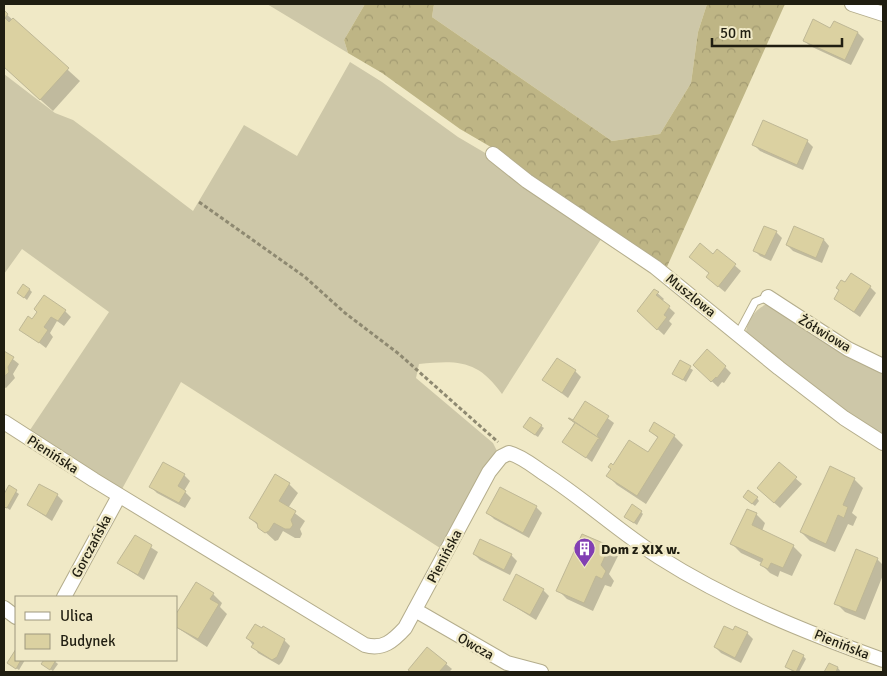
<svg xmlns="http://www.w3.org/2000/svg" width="887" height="676" font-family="Signika,sans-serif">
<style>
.grass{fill:#cdc7a8}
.forest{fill:url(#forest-crowns)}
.shadow{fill:#0003}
.building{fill:#dbd1a1;stroke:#bfb896}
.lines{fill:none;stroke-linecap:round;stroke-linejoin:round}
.service-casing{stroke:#b4ad8c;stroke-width:9}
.minor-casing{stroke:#b4ad8c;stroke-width:16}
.path{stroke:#8e8971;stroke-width:3;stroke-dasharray:4 2.5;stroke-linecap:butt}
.service{stroke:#fff;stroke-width:7}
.minor{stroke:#fff;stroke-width:14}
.labels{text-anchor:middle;stroke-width:5;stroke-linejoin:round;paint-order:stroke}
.street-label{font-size:14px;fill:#201e11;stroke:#f0e9c6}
.poi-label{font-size:14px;font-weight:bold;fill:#201e11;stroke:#f0e9c6;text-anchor:start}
</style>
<defs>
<pattern id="forest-crowns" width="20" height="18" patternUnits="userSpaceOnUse" patternTransform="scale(1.25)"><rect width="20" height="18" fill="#beb585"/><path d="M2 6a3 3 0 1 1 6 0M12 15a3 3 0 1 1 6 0" fill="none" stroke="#a39b72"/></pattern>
</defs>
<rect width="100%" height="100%" fill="#f0e9c6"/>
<!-- grass -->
<g class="grass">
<polygon points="267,4 365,4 344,40 348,53"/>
<polygon points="434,4 707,4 698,32 691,83 660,134 612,141 432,17"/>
<path d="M350,62l32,20 76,55 34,20 111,79 -101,158c-24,-34 -44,-34 -83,-30l-3,14 77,65 4,8 -57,97 -259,-166 -59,107 -94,-56 81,-121 -87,-63 -18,25v-200l51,39 18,7 23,17 97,74 51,-86 53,31z"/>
<path d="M771,303l112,66v68l-32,-21 -105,-81c-1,-14 12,-30 25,-32z"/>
</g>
<!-- forest -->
<polygon class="forest" points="365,4 434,4 432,17 612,141 660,134 691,83 698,32 707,4 785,4 666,269 529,178 496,150 460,129 382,73 348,53 344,40"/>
<!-- shadow -->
<g class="shadow">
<polygon points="4,12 80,81 53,111 4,67"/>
<polygon points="835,22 858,33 864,39 851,65 810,46 804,40 831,30"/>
<polygon points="807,141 813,147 803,170 760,151 754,145"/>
<polygon points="795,228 824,240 829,246 822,263 793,251 787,245"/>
<polygon points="776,232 782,238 771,261 760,256 754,250"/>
<polygon points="717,250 741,271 725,292 714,283 710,274 690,257 713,255"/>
<polygon points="870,287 876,293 860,317 835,299"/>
<polygon points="29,289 32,292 27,300 21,295"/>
<polygon points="654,290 664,299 662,301 675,313 669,321 672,324 664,335 638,311"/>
<polygon points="65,311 71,317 64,326 57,321 50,333 53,337 46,348 21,329 32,321"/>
<polygon points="4,352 19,364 13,374 15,378 6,388 4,387"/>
<polygon points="680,362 693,370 686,382 674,374"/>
<polygon points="725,367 731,373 724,383 722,382 718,387 701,371"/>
<polygon points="575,371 581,377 568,398 544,380"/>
<polygon points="586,402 614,423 592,462 564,441"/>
<polygon points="530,418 544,428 538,437 527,430"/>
<polygon points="650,431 674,436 683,445 646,504 617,485 608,476 614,467 649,454 658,438"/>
<polygon points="779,464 802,484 780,508 758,488"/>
<polygon points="184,475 190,481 184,491 191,498 185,508 157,493 151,487"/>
<polygon points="854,479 863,488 852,513 857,517 853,526 848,524 835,552 810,541 801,532"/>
<polygon points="289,484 298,493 288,508 305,521 300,529 302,534 300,538 295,538 283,531 278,540 275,541 250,518"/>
<polygon points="9,487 19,494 10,510 4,506 4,496"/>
<polygon points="57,495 63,501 52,521 28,505"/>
<polygon points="757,498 759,501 755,506 747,500"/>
<polygon points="536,507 542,513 529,538 494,519 488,513"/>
<polygon points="641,512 643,514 637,525 628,519"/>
<polygon points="756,514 765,523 762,531 793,546 802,555 792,576 780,571 778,577 770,573 761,564 762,563 741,553 732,544"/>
<polygon points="135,537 158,552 144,580 118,563"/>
<polygon points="609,547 618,556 609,574 614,581 611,587 605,585 593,611 567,599 558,590"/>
<polygon points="474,554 511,555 517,561 510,575 480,560"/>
<polygon points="877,559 883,565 883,575 865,620 845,612 836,603"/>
<polygon points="543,590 549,596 536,620 504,600"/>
<polygon points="213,594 222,603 220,607 227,614 207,647 176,627"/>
<polygon points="734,632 747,633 753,639 741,663 721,653 715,647"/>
<polygon points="248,638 284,640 290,646 282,662 279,665 258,653"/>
<polygon points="16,651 16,660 25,660 19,670 9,663"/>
<polygon points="803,656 806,659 799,672 794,672 786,667"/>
<polygon points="45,660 53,660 58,664 53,671 43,664"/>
<polygon points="446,664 452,669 449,672 412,672 410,670"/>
<polygon points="829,664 838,668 841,672 825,672"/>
</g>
<!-- building -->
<g class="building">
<polygon points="4,10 8,14 5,18 9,22 13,18 69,68 40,100 4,67"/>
<polygon points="813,19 830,28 834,21 858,32 845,60 803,41"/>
<polygon points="763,120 808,140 797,165 752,145"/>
<polygon points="764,226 777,231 765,256 753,251"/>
<polygon points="794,226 824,239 816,258 786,245"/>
<polygon points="700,243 713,254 717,249 736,264 718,287 706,277 709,273 689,257"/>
<polygon points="851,273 871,286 854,312 834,299 839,290 836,288 841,280 845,282"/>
<polygon points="23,284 30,289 24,298 17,293"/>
<polygon points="654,289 659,292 656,295 670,306 664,315 667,317 657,330 637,311"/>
<polygon points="44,295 66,310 58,321 51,317 44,327 48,330 39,343 19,330 28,316 32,319 37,312 34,309"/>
<polygon points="707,349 726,366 717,378 716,377 711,382 693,365"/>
<polygon points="4,351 14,357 8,367 9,372 5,376"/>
<polygon points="557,358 576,370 562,393 542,380"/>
<polygon points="680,360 691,366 683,380 672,374"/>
<polygon points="585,401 609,416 597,435 602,440 569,418 573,420"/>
<polygon points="530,417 542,425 535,435 523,427"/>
<polygon points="568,418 602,440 598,439 586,458 562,442 575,423"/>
<polygon points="654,422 675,435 637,496 606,476 611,469 608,467 611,463 613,465 629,440 648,452 658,437 649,431"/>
<polygon points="163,462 185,474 178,486 186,491 179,503 149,487"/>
<polygon points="779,462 797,477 774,503 757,488"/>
<polygon points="830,466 855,478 843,505 848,507 844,518 838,515 826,544 800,532"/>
<polygon points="275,474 290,483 279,501 296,511 291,520 293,525 290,529 285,529 274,523 269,531 265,533 258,528 257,523 249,518"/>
<polygon points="39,484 58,494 46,516 27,505"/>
<polygon points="9,485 17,490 7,508 4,507 4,494"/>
<polygon points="500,487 537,506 523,533 486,513"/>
<polygon points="748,490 758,497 752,504 743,497"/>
<polygon points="632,504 642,511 634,523 624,517"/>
<polygon points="747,509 757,513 752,525 794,545 783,568 771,563 768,569 760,565 763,559 730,544"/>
<polygon points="582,534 610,546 601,565 606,571 602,579 596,576 584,603 556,591"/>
<polygon points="135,535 152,545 138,575 117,563"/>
<polygon points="480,539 512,554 504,570 473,554"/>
<polygon points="856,549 878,558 856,612 834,604"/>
<polygon points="516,574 544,589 530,615 503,600"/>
<polygon points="196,582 214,593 210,599 219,604 198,639 176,627 176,614"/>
<polygon points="255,624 262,628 263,626 285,639 277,657 272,660 251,647 254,643 246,638"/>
<polygon points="724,626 733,630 735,626 748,632 735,658 714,647"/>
<polygon points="427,647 447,663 439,672 411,672 408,670"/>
<polygon points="16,649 16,660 21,660 16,669 7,663"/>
<polygon points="793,650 804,655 796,672 785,667"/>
<polygon points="44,660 56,660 50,670 41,664"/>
<polygon points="829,663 838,667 836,672 824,672"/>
</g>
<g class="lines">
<defs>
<polyline id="service" points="738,334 755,302 768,297"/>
<g id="minor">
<polyline points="852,4 883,14"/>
<polyline points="493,154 527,181 655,267 779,368 844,418 883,443"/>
<polyline points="768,297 848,349 883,366"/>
<path d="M4,422l90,58 271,165c18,5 28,-4 40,-17l84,-156 12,-15 8,-4c12,3 23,12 33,19 41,26 76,59 117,85 69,44 148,76 224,103"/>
<polyline points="64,597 119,496"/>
<polyline points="4,608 16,617"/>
<polyline points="415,610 507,663 541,672"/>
</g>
</defs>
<!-- service casing -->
<use href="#service" class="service-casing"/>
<!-- minor casing -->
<use href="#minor" class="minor-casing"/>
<!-- path -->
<polyline class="path" points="199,202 305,277 345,313 399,354 498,442"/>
<!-- service -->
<use href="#service" class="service"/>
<!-- minor -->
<use href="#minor" class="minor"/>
</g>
<!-- icons -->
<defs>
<symbol id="building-pin" viewBox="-11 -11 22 30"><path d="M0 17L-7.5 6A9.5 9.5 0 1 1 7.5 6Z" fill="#823fb3" stroke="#f0e9c6"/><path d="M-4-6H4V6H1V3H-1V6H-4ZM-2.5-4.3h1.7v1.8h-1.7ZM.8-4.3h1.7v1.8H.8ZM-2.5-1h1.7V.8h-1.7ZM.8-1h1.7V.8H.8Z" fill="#fff"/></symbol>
</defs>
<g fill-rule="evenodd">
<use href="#building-pin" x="572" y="536" width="25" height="34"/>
</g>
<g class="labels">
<!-- street labels -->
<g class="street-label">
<text transform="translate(691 295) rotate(39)" y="5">Muszlowa</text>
<text transform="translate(825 333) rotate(31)" y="5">Żółwiowa</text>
<text transform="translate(53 454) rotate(33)" y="5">Pienińska</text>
<text transform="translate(91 546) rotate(-62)" y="5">Gorczańska</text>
<text transform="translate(444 556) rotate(-62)" y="5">Pienińska</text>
<text transform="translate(842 644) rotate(22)" y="5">Pienińska</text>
<text transform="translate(476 646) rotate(30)" y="5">Owcza</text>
</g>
<!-- poi labels -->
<g class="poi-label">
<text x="601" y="554">Dom z XIX w.</text>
</g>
</g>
<!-- border -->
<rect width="887" height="676" fill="none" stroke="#201e11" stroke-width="10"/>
<!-- legend -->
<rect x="15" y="596" width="162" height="65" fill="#f0e9c6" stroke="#9d987e"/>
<rect x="25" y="612" width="25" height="8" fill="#ffffff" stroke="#9d987e"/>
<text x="60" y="621" font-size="15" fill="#201e11">Ulica</text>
<rect x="25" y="634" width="25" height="15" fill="#dbd1a1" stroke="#9d987e"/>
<text x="60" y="646" font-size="15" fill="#201e11">Budynek</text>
<!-- scale -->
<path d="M712 38v8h130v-8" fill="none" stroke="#201e11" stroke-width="2.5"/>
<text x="720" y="38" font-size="15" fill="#201e11" stroke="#f0e9c6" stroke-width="4" paint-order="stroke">50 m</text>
</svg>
